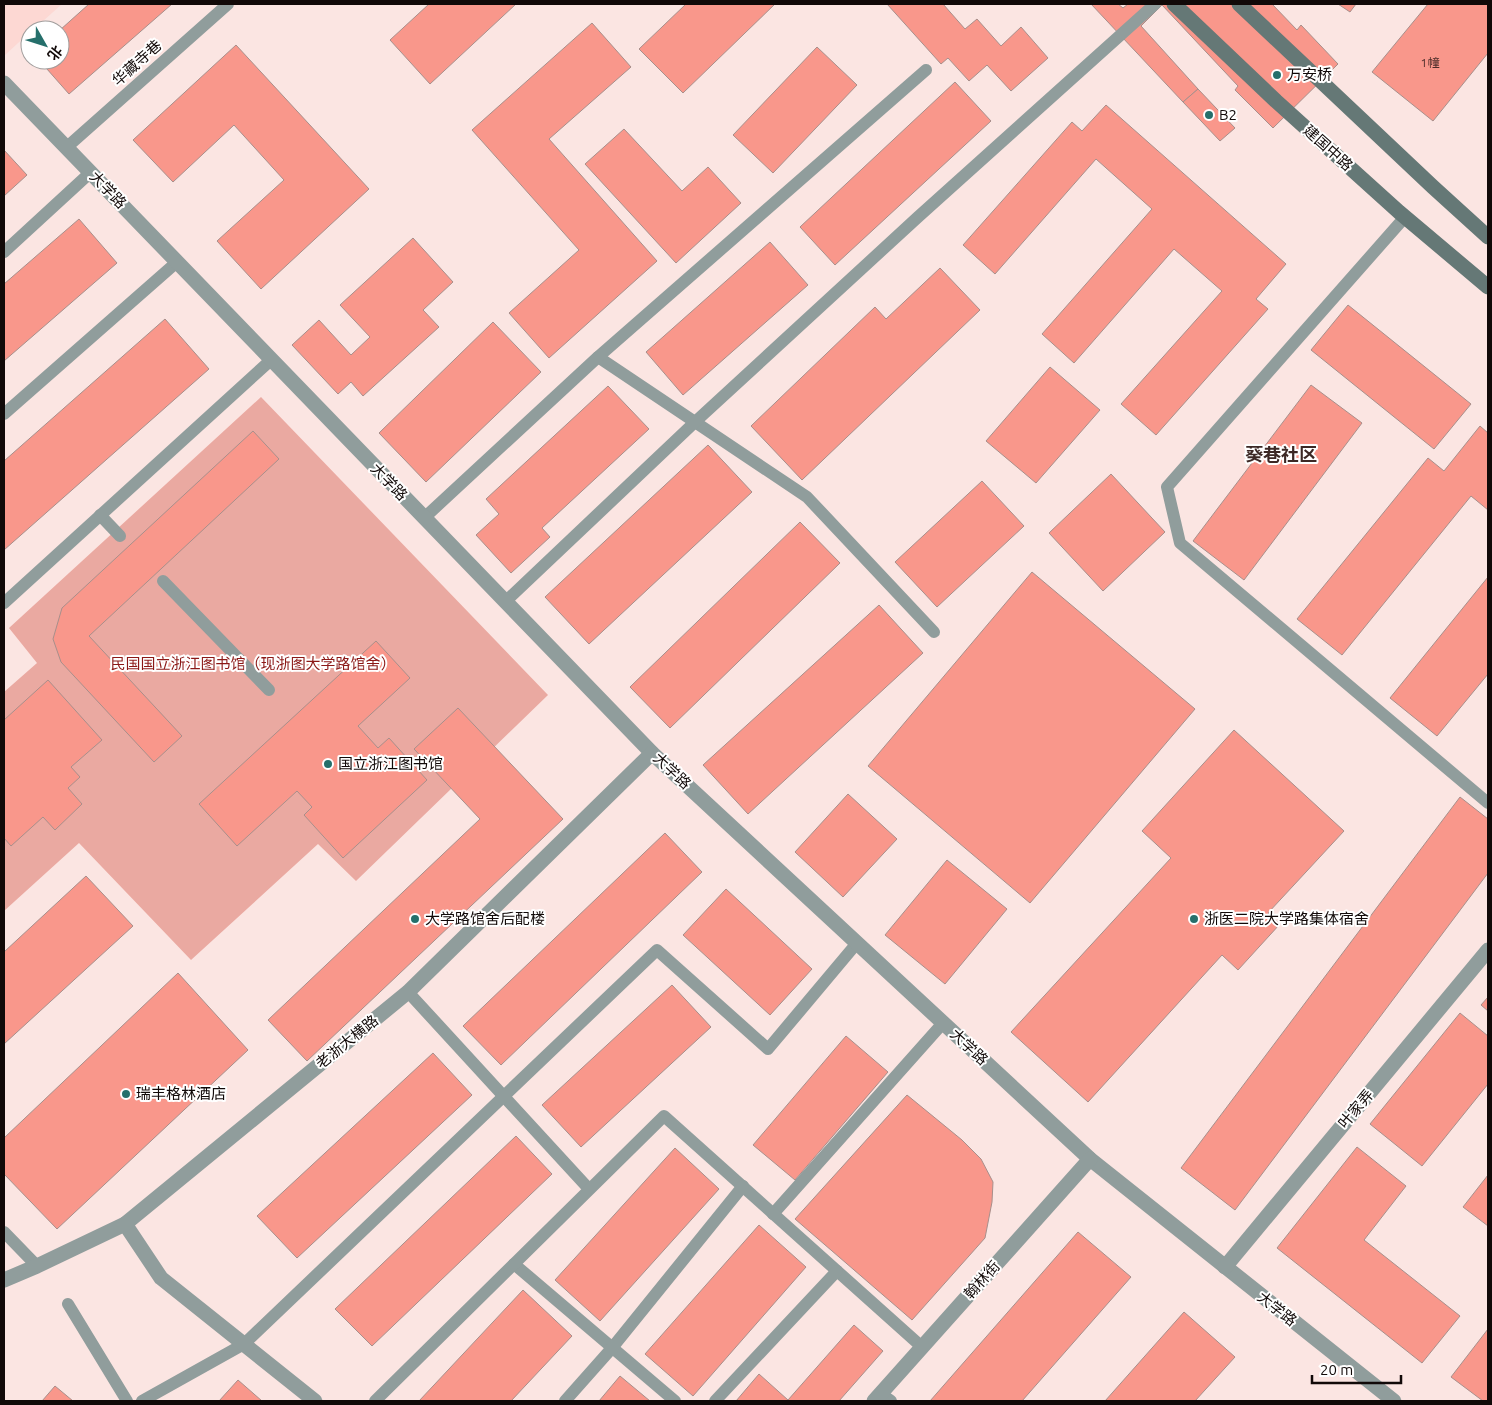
<svg xmlns="http://www.w3.org/2000/svg" width="1492" height="1405" font-family="Ubuntu,'Noto Sans SC',sans-serif">
<style>
.built{fill:#fdd8d3}
.green{fill:#eaa9a1}
.building{fill:#f9978b;stroke:#a88f8b}
.lines{fill:none;stroke-linecap:round;stroke-linejoin:round}
.lane{stroke:#909d9c;stroke-width:12}
.street{stroke:#909d9c;stroke-width:15}
.secondary{stroke:#657876;stroke-width:15}
.poi-dot{fill:#256f6b;stroke:#fff;stroke-width:2}
.labels{text-anchor:middle;stroke-width:4;stroke-linejoin:round;paint-order:stroke}
.number-label{font-size:12px;fill:#4b2c29}
.street-label{font-size:15px;fill:#110908;stroke:#fff}
.poi-label{font-size:15px;fill:#110908;stroke:#fff;text-anchor:start}
.park-label{font-size:15px;fill:#8b1816;stroke:#fff}
.quarter-label{font-size:18px;font-weight:bold;fill:#3c2825;stroke:#fff}
</style>
<rect width="100%" height="100%" fill="#fbe5e2"/>
<!-- built -->
<polygon class="built" points="4,4 62,4 33,30 30,30 30,32 5,55"/>
<!-- green -->
<polygon class="green" points="261,397 548,695 356,881 318,844 191,960 79,843 4,911 4,692 37,663 9,628"/>
<!-- building -->
<g class="building">
<polygon points="89,4 172,4 69,94 39,60 60,60 60,30"/>
<polygon points="429,4 516,4 430,84 390,40"/>
<polygon points="686,4 775,4 683,93 639,49"/>
<polygon points="887,4 943,4 965,29 977,19 1001,46 1021,27 1048,58 1011,91 987,65 969,81 948,58 941,64"/>
<polygon points="1091,4 1118,4 1123,8 1128,4 1272,4 1297,30 1301,25 1338,64 1273,128 1235,90 1238,86 1162,5 1141,26 1198,89 1183,102"/>
<polygon points="1338,4 1356,4 1350,12"/>
<polygon points="1428,4 1488,4 1488,53 1433,121 1372,72"/>
<polygon points="592,23 631,67 549,139 657,261 549,358 509,313 579,250 472,130"/>
<polygon points="236,45 369,189 261,289 217,241 284,180 234,125 173,182 133,140"/>
<polygon points="817,47 857,85 773,173 733,135"/>
<polygon points="955,82 991,121 835,265 800,227"/>
<polygon points="1198,89 1235,128 1220,141 1183,102"/>
<polygon points="1106,105 1286,264 1256,299 1268,309 1156,435 1121,404 1222,291 1174,249 1074,363 1042,334 1152,209 1096,159 995,274 963,245 1072,122 1082,131"/>
<polygon points="624,129 682,191 708,167 741,203 676,263 585,164"/>
<polygon points="4,150 27,175 4,196"/>
<polygon points="79,219 117,263 4,361 4,284"/>
<polygon points="413,238 453,282 423,310 439,327 363,396 351,382 338,394 292,345 319,320 351,355 370,337 340,305"/>
<polygon points="770,242 808,285 683,395 646,352"/>
<polygon points="940,268 980,310 802,480 751,426 875,307 886,319"/>
<polygon points="1348,305 1471,404 1434,449 1311,350"/>
<polygon points="165,319 209,369 4,550 4,461"/>
<polygon points="493,322 541,372 426,482 379,433"/>
<polygon points="1050,367 1100,410 1036,483 986,441"/>
<polygon points="1311,385 1362,423 1244,580 1193,541"/>
<polygon points="608,386 649,429 542,528 550,537 511,573 476,535 499,514 486,499"/>
<polygon points="1480,426 1488,433 1488,510 1471,496 1342,655 1297,619 1428,458 1444,471"/>
<polygon points="253,431 279,459 89,636 182,736 154,762 61,662 53,639 62,608"/>
<polygon points="708,445 752,492 589,644 545,597"/>
<polygon points="1111,474 1165,532 1103,591 1049,533"/>
<polygon points="982,481 1024,526 937,607 895,562"/>
<polygon points="800,522 840,563 670,728 630,687"/>
<polygon points="1032,572 1195,709 1030,903 868,766"/>
<polygon points="1488,577 1488,674 1437,736 1390,698"/>
<polygon points="879,605 923,653 748,814 703,765"/>
<polygon points="376,641 410,678 358,726 378,748 389,738 427,780 343,858 304,815 312,807 297,791 237,846 199,804"/>
<polygon points="48,680 102,740 71,767 80,777 68,788 82,804 55,830 43,817 11,846 4,838 4,720"/>
<polygon points="458,708 563,819 307,1061 268,1020 480,819 414,749"/>
<polygon points="1234,730 1344,831 1268,913 1280,924 1238,970 1222,955 1088,1102 1011,1032 1171,858 1142,831"/>
<polygon points="848,794 897,839 843,897 795,852"/>
<polygon points="1460,797 1488,819 1488,873 1235,1210 1181,1168"/>
<polygon points="665,833 702,872 501,1065 463,1026"/>
<polygon points="947,860 1007,909 945,984 885,935"/>
<polygon points="86,876 133,926 4,1044 4,952"/>
<polygon points="726,889 812,969 770,1015 683,935"/>
<polygon points="178,973 248,1050 57,1229 4,1174 4,1138"/>
<polygon points="672,985 711,1027 581,1147 542,1105"/>
<polygon points="1488,997 1488,1011 1481,1005"/>
<polygon points="1460,1013 1488,1036 1488,1084 1422,1166 1370,1124"/>
<polygon points="846,1036 888,1072 795,1180 753,1145"/>
<polygon points="433,1053 472,1095 297,1258 257,1216"/>
<polygon points="907,1095 962,1140 981,1159 993,1182 992,1202 985,1238 912,1320 795,1219"/>
<polygon points="516,1136 552,1174 372,1346 335,1309"/>
<polygon points="1357,1147 1406,1186 1364,1240 1460,1316 1422,1363 1277,1248"/>
<polygon points="675,1148 719,1189 600,1321 555,1280"/>
<polygon points="1488,1175 1488,1226 1463,1207"/>
<polygon points="759,1225 806,1267 693,1396 645,1354"/>
<polygon points="1078,1232 1131,1277 1022,1401 930,1401"/>
<polygon points="523,1290 572,1336 511,1401 419,1401"/>
<polygon points="1184,1312 1235,1357 1195,1401 1105,1401"/>
<polygon points="854,1325 883,1351 839,1401 736,1401 759,1374 788,1400"/>
<polygon points="1488,1329 1488,1401 1483,1401 1451,1377"/>
<polygon points="620,1376 650,1401 599,1401"/>
<polygon points="238,1380 262,1401 219,1401"/>
<polygon points="55,1386 73,1401 42,1401"/>
</g>
<g class="lines">
<!-- lane -->
<g class="lane">
<polyline points="67,147 228,4"/>
<polyline points="1405,217 1167,487 1180,543 1488,803"/>
<polyline points="4,252 91,172"/>
<polyline points="598,357 807,497 934,632"/>
<polyline points="4,414 177,262"/>
<polyline points="100,515 120,536"/>
<polyline points="424,518 598,357 926,70"/>
<polyline points="163,581 269,690"/>
<polyline points="505,602 695,422 918,217 1155,4"/>
<polyline points="4,603 271,360"/>
<polyline points="408,992 589,1189"/>
<polyline points="773,1214 943,1023"/>
<polyline points="4,1232 37,1266"/>
<polyline points="514,1264 675,1401"/>
<polyline points="68,1304 127,1401"/>
<polyline points="881,1394 891,1401"/>
<polyline points="142,1401 244,1344 657,950 768,1049 857,943"/>
<polyline points="375,1401 664,1116 922,1347"/>
<polyline points="565,1401 612,1348 743,1186"/>
<polyline points="715,1401 837,1271"/>
</g>
<!-- street -->
<g class="street">
<polyline points="4,83 652,753 1090,1159 1394,1401"/>
<polyline points="125,1224 161,1278 315,1401"/>
<polyline points="1225,1267 1488,950"/>
<polyline points="4,1280 37,1266 125,1224 408,992 652,753"/>
<polyline points="874,1401 1090,1159"/>
</g>
<!-- secondary -->
<g class="secondary">
<polyline points="1174,4 1276,101 1399,212 1488,287"/>
<polyline points="1239,4 1433,187 1488,237"/>
</g>
</g>
<!-- markers -->
<g class="poi-dot">
<circle cx="1277" cy="75" r="5"/>
<circle cx="1209" cy="115" r="5"/>
<circle cx="328" cy="764" r="5"/>
<circle cx="415" cy="919" r="5"/>
<circle cx="1194" cy="919" r="5"/>
<circle cx="126" cy="1094" r="5"/>
</g>
<g class="labels">
<!-- number labels -->
<g class="number-label">
<text x="1430" y="67">1幢</text>
</g>
<!-- street labels -->
<g class="street-label">
<text transform="translate(137 63) rotate(-42)" y="5">华藏寺巷</text>
<text transform="translate(1328 148) rotate(42)" y="5">建国中路</text>
<text transform="translate(108 190) rotate(46)" y="5">大学路</text>
<text transform="translate(389 482) rotate(46)" y="5">大学路</text>
<text transform="translate(672 771) rotate(43)" y="5">大学路</text>
<text transform="translate(347 1042) rotate(-39)" y="5">老浙大横路</text>
<text transform="translate(969 1047) rotate(43)" y="5">大学路</text>
<text transform="translate(1356 1109) rotate(-50)" y="5">叶家弄</text>
<text transform="translate(982 1280) rotate(-48)" y="5">翰林街</text>
<text transform="translate(1277 1309) rotate(38)" y="5">大学路</text>
</g>
<!-- poi labels -->
<g class="poi-label">
<text x="1287" y="80">万安桥</text>
<text x="1219" y="120">B2</text>
<text x="338" y="769">国立浙江图书馆</text>
<text x="425" y="924">大学路馆舍后配楼</text>
<text x="1204" y="924">浙医二院大学路集体宿舍</text>
<text x="136" y="1099">瑞丰格林酒店</text>
</g>
<!-- park labels -->
<g class="park-label">
<text x="253" y="669">民国国立浙江图书馆（现浙图大学路馆舍）</text>
</g>
<!-- quarter labels -->
<g class="quarter-label">
<text x="1281" y="461">葵巷社区</text>
</g>
</g>
<!-- border -->
<rect width="1492" height="1405" fill="none" stroke="#110908" stroke-width="10"/>
<!-- north arrow -->
<g transform="translate(45 45) rotate(129)"><circle r="24" fill="#ffffff" stroke="#a09d9c"/>
<path d="M0-4L9 19L0 12L-9 19Z" fill="#256f6b"/>
<text y="-8" font-size="14" font-weight="bold" text-anchor="middle" fill="#110908">北</text>
</g>
<!-- scale -->
<path d="M1312 1375v8h89v-8" fill="none" stroke="#110908" stroke-width="2.5"/>
<text x="1320" y="1375" font-size="15" fill="#110908" stroke="#ffffff" stroke-width="4" paint-order="stroke">20 m</text>
</svg>
